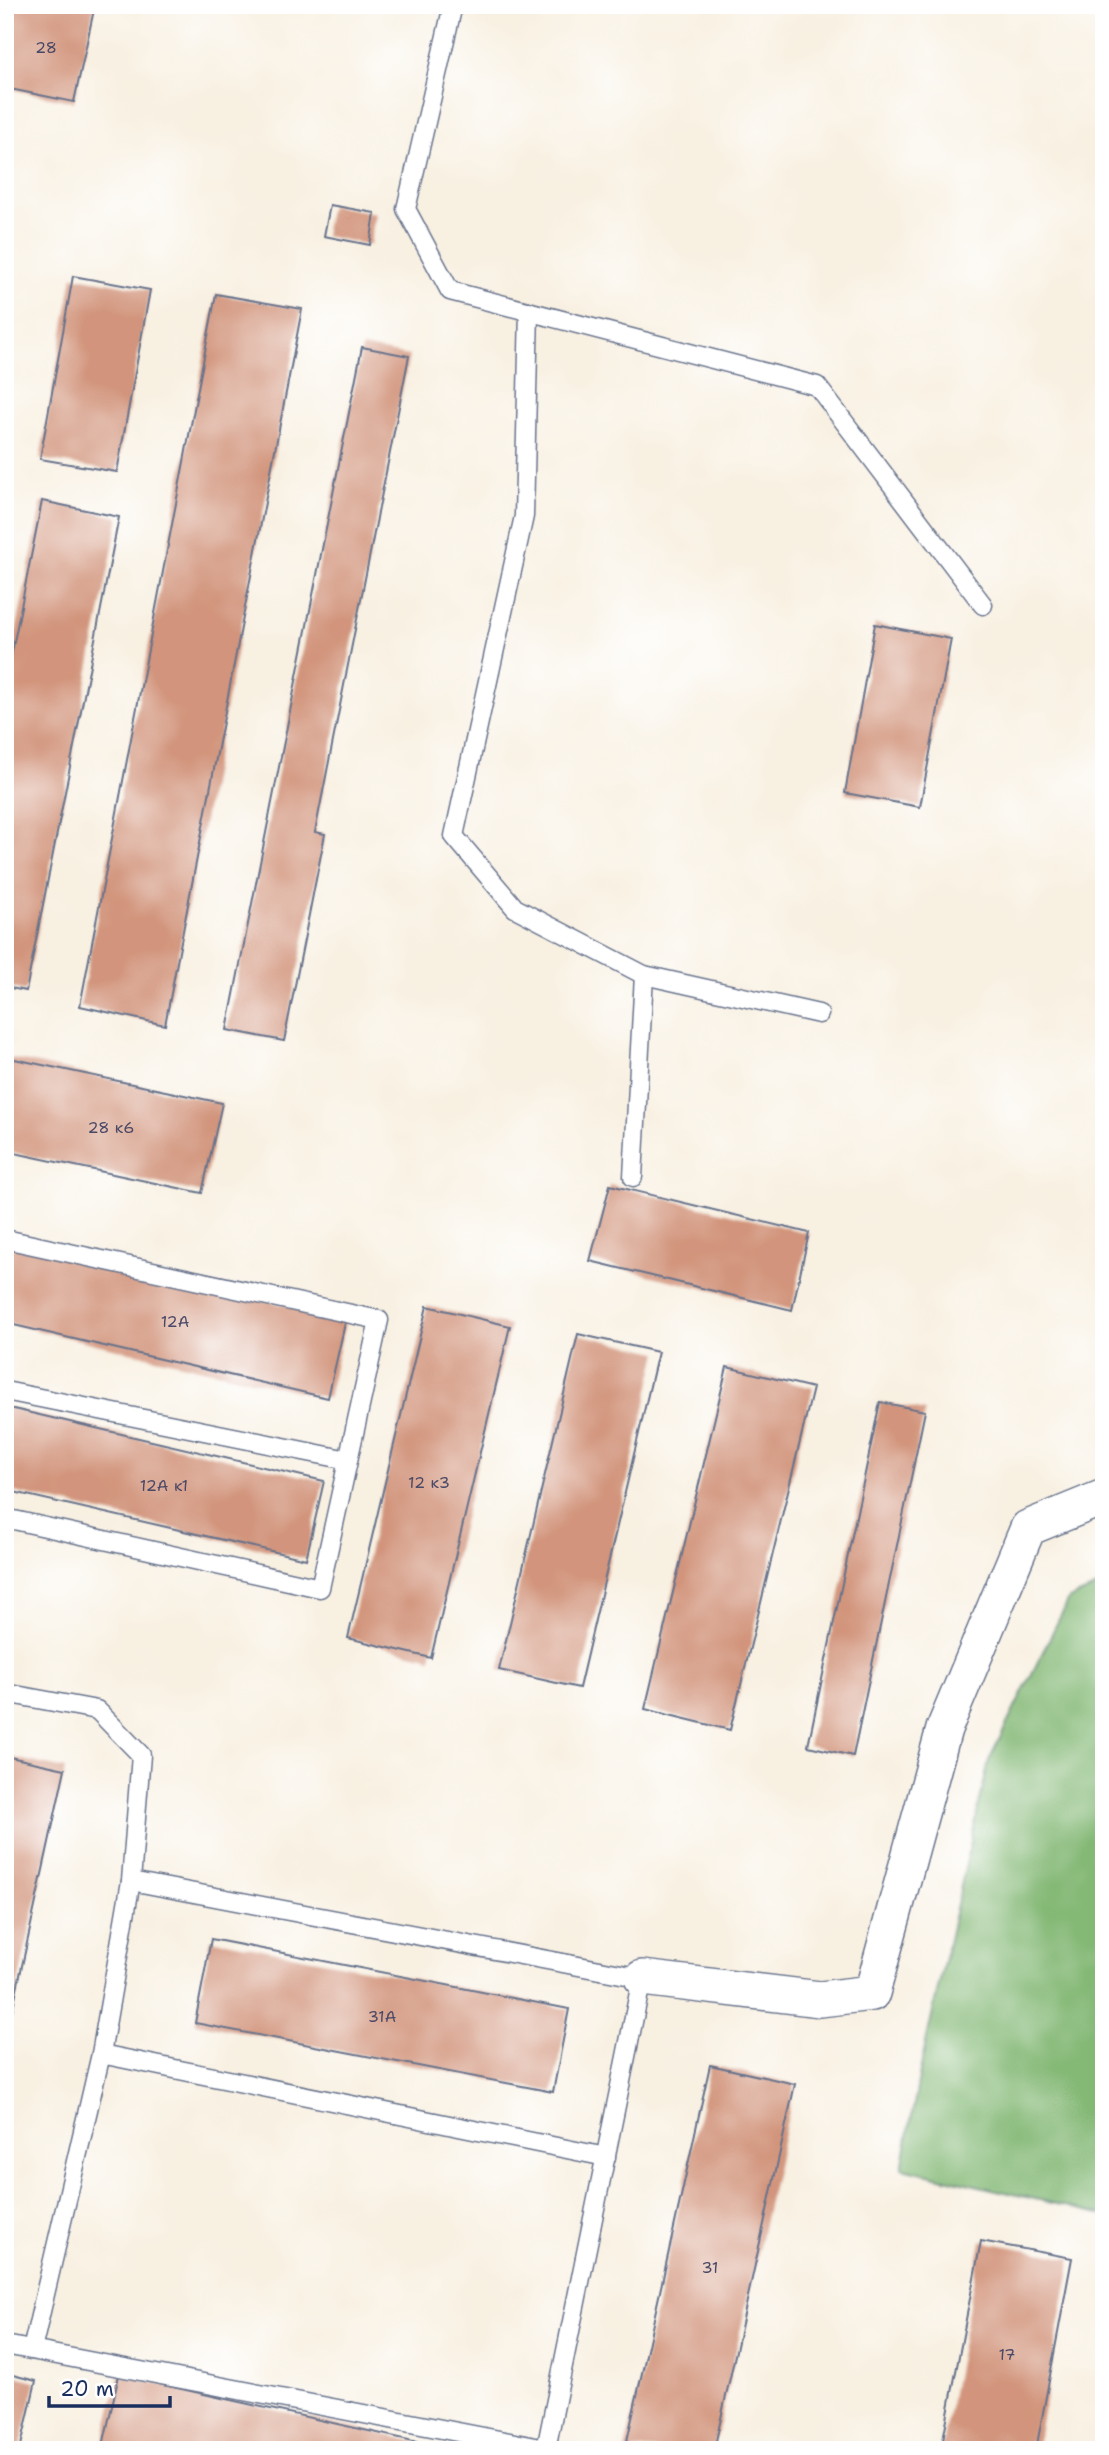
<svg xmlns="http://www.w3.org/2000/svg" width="1109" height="2455" font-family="'Shantell Sans',sans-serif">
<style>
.forest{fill:#83b874;stroke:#4f7469;stroke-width:2}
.building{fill:#d2947c}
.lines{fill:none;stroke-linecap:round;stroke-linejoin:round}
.lane-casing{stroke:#68738c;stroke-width:21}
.street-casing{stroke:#68738c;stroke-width:38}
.lane{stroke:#fff;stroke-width:18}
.street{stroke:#fff;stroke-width:35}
.labels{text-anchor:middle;stroke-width:5;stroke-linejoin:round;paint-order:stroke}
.number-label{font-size:16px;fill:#494866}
</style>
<rect width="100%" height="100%" fill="#fff"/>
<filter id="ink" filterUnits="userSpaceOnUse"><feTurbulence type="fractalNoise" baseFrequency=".0143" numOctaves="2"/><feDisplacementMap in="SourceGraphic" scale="14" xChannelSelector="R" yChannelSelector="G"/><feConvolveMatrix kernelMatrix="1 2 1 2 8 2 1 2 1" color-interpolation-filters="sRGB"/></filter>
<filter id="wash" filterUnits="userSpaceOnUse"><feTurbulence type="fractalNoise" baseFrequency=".00686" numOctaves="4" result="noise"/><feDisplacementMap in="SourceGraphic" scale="28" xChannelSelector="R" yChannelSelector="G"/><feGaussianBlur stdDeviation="1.57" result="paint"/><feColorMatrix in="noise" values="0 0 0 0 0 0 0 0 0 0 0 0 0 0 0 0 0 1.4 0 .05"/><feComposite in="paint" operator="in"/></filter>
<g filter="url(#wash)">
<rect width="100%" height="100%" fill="#f8f0e1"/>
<!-- forest -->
<polygon class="forest" points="1104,1584 1104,2215 902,2168 923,2056 989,1760 1069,1599"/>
<g id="blocks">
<!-- building -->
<g class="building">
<polygon points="5,5 95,5 74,102 5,88"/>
<polygon points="330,205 375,213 370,245 324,236"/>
<polygon points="73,276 150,290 117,472 40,459"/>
<polygon points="216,294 302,309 165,1025 80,1006"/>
<polygon points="362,347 409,356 315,832 325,834 284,1041 227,1030"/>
<polygon points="42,501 119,517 26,991 5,987 5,687"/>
<polygon points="875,624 951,639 920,807 845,793"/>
<polygon points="5,1057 222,1103 202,1193 5,1151"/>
<polygon points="610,1185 809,1233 792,1310 590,1261"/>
<polygon points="5,1241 346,1319 328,1398 5,1323"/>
<polygon points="427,1306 510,1326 431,1658 348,1638"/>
<polygon points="578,1334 658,1352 579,1688 499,1670"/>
<polygon points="727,1367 813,1388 730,1730 645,1709"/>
<polygon points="880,1402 925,1411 853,1756 808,1746"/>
<polygon points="5,1407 324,1481 306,1559 5,1490"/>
<polygon points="5,1756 65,1769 6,2039 5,2039"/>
<polygon points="211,1939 569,2009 553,2092 195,2023"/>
<polygon points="710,2065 795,2084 714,2450 625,2450"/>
<polygon points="981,2241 1072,2258 1036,2450 941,2450"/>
<polygon points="5,2373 36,2381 20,2450 5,2450"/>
<polygon points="119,2375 449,2449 449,2450 102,2450"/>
</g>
</g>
</g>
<g filter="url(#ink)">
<use href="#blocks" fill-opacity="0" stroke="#68738c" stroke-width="2"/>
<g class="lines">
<defs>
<g id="lane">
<polyline points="453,5 406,209 450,291 817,386 983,605"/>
<polyline points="529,311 524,516 454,836 515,908 644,975 819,1014"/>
<polyline points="633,1177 644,975"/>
<polyline points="5,1239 379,1320 320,1588 5,1518"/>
<polyline points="5,1391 348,1460"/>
<polyline points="5,1693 97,1710 141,1755 131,1881 642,1978 546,2449 5,2345"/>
<polyline points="101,2054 131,1881"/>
<polyline points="32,2350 101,2054 606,2157"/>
</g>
<polyline id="street" points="642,1978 820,1999 872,1993 944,1729 1028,1528 1104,1497"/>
</defs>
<!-- lane casing -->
<use href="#lane" class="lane-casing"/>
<!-- street casing -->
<use href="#street" class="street-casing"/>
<!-- lane -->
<use href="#lane" class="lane"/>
<!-- street -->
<use href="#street" class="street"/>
</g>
</g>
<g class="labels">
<!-- number labels -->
<g class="number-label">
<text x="46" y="53">28</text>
<text x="111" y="1133">28 к6</text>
<text x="175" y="1327">12А</text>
<text x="429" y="1488">12 к3</text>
<text x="164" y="1491">12А к1</text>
<text x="382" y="2022">31А</text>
<text x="710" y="2273">31</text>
<text x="1007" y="2360">17</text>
</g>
</g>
<!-- margin -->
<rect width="1109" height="2455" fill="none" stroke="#fff" stroke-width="28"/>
<!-- scale -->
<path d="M49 2396v10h121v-10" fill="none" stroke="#1b2f5e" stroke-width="3.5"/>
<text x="60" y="2396" font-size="21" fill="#1b2f5e" stroke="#ffffff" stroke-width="5" paint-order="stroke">20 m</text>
</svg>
